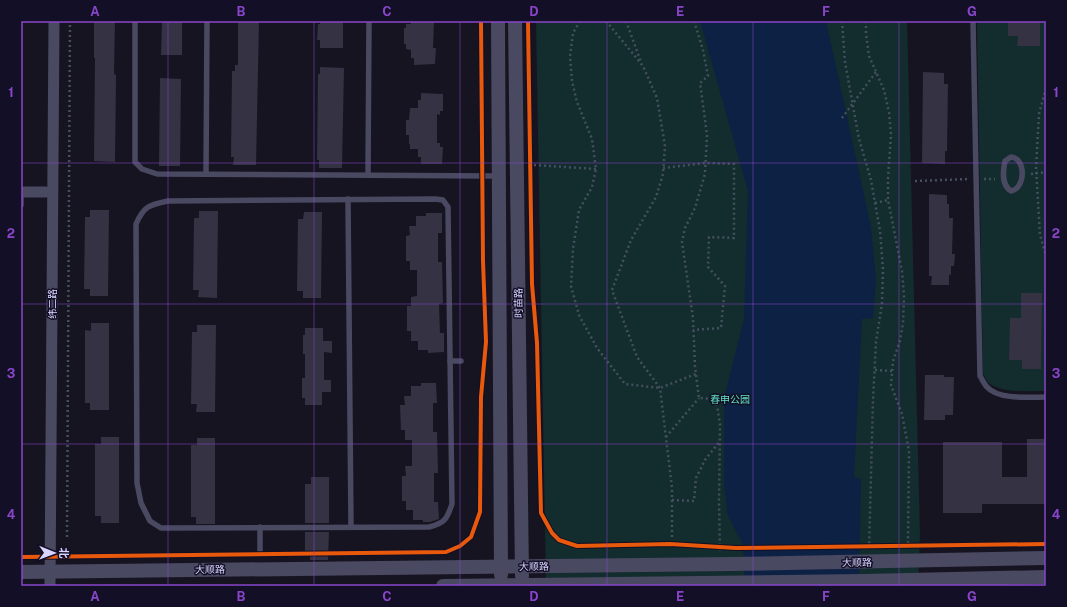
<svg xmlns="http://www.w3.org/2000/svg" width="1067" height="607" font-family="'Public Sans','Noto Sans SC',sans-serif">
<style>
.green{fill:#132c2d}
.water{fill:#0d2144}
.building{fill:#343243}
.lines{fill:none;stroke-linecap:round;stroke-linejoin:round}
.path{stroke:#44505f;stroke-width:2.5;stroke-dasharray:2 3;stroke-linecap:butt}
.service{stroke:#4a4962;stroke-width:5.5}
.minor{stroke:#4a4962;stroke-width:11}
.tertiary{stroke:#4a4962;stroke-width:14}
.cycleway-casing{stroke:#130f26;stroke-width:6}
.cycleway{stroke:#e8590c;stroke-width:4}
.grid{fill:none;stroke:#8945c9;stroke-width:1;stroke-opacity:0.55}
.labels{text-anchor:middle;stroke-width:3;stroke-linejoin:round;paint-order:stroke}
.street-label{font-size:10px;fill:#d9d4ff;stroke:#130f26}
.park-label{font-size:10px;fill:#5fe0c0;stroke:#130f26}
.neatline{fill:none;stroke:#8945c9;stroke-width:1.5}
.grid-label{font-size:13px;text-anchor:middle;font-weight:bold;fill:#8945c9}
</style>
<rect width="100%" height="100%" fill="#161421"/>
<!-- green -->
<g class="green">
<polygon points="536,21 907,21 920,534 918,586 546,586"/>
<path d="M977,21h69v370c-15,0 -43,2 -56,-7 -3,-2 -5,-7 -7,-10z"/>
</g>
<!-- water -->
<polygon class="water" points="700,21 826,21 871,227 876,280 873,318 862,319 854,477 861,479 859,586 745,586 743,544 728,516 724,485 724,398 744,319 748,191"/>
<!-- building -->
<g class="building">
<polygon points="94,21 115,21 114,74 116,75 115,162 94,161 95,58 94,58"/>
<polygon points="162,21 182,21 182,55 161,55"/>
<polygon points="238,21 259,21 256,165 233,165 234,157 231,157 232,71 235,71 235,65 238,65"/>
<polygon points="320,21 343,21 343,48 320,48 320,40 317,40 318,24 320,24"/>
<polygon points="411,21 434,21 433,48 436,48 435,64 414,65 414,58 411,58 411,50 406,49 406,44 404,44 404,28 406,28 406,24 411,24"/>
<polygon points="1008,21 1040,21 1040,46 1017,46 1018,36 1008,36"/>
<polygon points="320,67 344,68 342,168 319,168 319,160 317,160 318,74 320,74"/>
<polygon points="923,72 944,73 944,84 948,84 947,151 945,151 945,164 922,163"/>
<polygon points="160,78 181,79 180,166 159,166"/>
<polygon points="421,93 443,94 443,111 440,111 440,115 437,114 437,143 440,143 440,147 443,147 442,164 421,164 421,157 418,157 418,149 410,149 410,144 409,144 409,135 406,135 406,120 409,120 410,108 418,108 418,100 421,100"/>
<polygon points="929,194 947,195 947,204 949,204 949,218 953,218 952,254 955,254 954,266 951,266 951,275 949,274 949,285 931,285 932,276 929,276"/>
<polygon points="90,210 109,210 108,296 90,296 90,289 84,289 85,217 90,217"/>
<polygon points="199,211 218,211 217,298 198,297 199,290 193,290 194,218 199,218"/>
<polygon points="304,212 322,212 321,298 303,298 303,291 297,291 298,219 303,219"/>
<polygon points="426,213 442,213 442,233 438,233 438,262 442,262 443,303 439,304 440,333 444,333 444,352 428,353 428,350 418,350 418,341 411,341 411,331 407,331 407,306 411,306 411,297 417,296 417,270 410,270 410,261 406,261 406,236 410,235 409,226 416,226 416,216 426,216"/>
<polygon points="1021,293 1042,293 1041,369 1022,369 1022,360 1009,360 1010,318 1021,318"/>
<polygon points="91,323 109,323 109,410 90,410 90,403 85,403 85,330 91,331"/>
<polygon points="197,325 216,325 215,412 196,412 197,404 191,404 192,332 197,332"/>
<polygon points="305,328 323,328 323,341 332,341 332,353 324,352 324,380 331,380 331,392 322,392 322,405 305,405 305,398 302,398 302,378 305,378 305,354 303,354 303,335 305,335"/>
<polygon points="925,375 944,375 944,377 954,377 953,415 945,415 945,420 924,420"/>
<polygon points="421,383 436,383 437,403 433,403 433,432 437,432 438,473 434,473 434,502 438,502 439,519 430,522 423,522 423,520 413,520 413,510 406,510 406,501 402,501 402,476 406,476 405,466 412,466 412,440 405,440 405,430 401,430 400,405 405,405 404,396 411,396 411,386 421,386"/>
<polygon points="101,437 119,437 119,523 101,523 101,516 95,516 95,444 101,444"/>
<polygon points="197,438 215,438 215,524 196,524 196,517 191,517 191,445 197,445"/>
<polygon points="1027,439 1046,439 1046,504 982,504 982,513 943,513 943,442 1002,442 1002,477 1027,477"/>
<polygon points="311,477 329,477 329,523 305,523 305,484 311,484"/>
<polygon points="305,532 329,532 328,560 310,560 310,556 305,556"/>
</g>
<g class="lines">
<!-- path -->
<g class="path">
<polyline points="580,21 573,33 570,56 572,81 577,102 592,139 596,169 592,187 579,210 573,249 571,286 579,315 597,348 625,384 660,388 696,374"/>
<polyline points="606,21 643,66 657,98 665,146 663,174 656,197 631,240 612,290 637,357 660,388 672,488 672,538"/>
<polyline points="626,21 641,62"/>
<polyline points="694,21 703,50 708,76 700,83 707,135 705,174 695,208 685,228 682,242 693,318 695,367 699,398 716,399 720,424 719,501 720,552"/>
<polyline points="842,21 845,62 859,139 871,180 880,231 883,269 882,303 876,342 873,400 869,550"/>
<polyline points="866,21 866,34 869,56 884,90 889,112 891,135 888,178 888,200 902,271 904,296 903,323 900,341 893,361 891,385 902,414 909,451 908,544"/>
<polyline points="1046,88 1039,114 1036,168 1040,235 1046,256"/>
<polyline points="842,118 876,72"/>
<polyline points="534,165 596,169"/>
<polyline points="663,168 706,163 734,164 734,238 709,237 708,267 725,286 721,328 693,330"/>
<polyline points="1031,174 1046,172"/>
<polyline points="984,179 995,179"/>
<polyline points="915,181 969,179"/>
<polyline points="875,203 888,200"/>
<polyline points="875,370 892,371"/>
<polyline points="666,437 699,398"/>
<polyline points="672,500 694,501 696,478 705,460 720,441"/>
<polyline points="67,537 70,21"/>
</g>
<!-- service -->
<g class="service">
<polyline points="135,21 135,162 142,169 157,174 491,176"/>
<path d="M973,21l7,355c2,3 4,8 7,11 11,13 43,10 59,10"/>
<path d="M1011,157c15,1 15,31 0,34 -10,-6 -8,-20 -6,-30z"/>
<polyline points="206,174 207,21"/>
<polyline points="368,175 369,21"/>
<polyline points="348,199 351,527"/>
<path d="M435,199l8,1 5,7 4,297c-5,15 -7,19 -23,23l-268,1 -11,-7 -9,-18 -4,-20 -1,-259c8,-18 13,-19 32,-23z"/>
<polyline points="21,205 21,192"/>
<polyline points="450,361 461,361"/>
<polyline points="260,553 260,527"/>
</g>
<!-- minor -->
<g class="minor">
<polyline points="21,192 46,192"/>
<polyline points="50,586 54,21"/>
</g>
<!-- tertiary -->
<g class="tertiary">
<polyline points="498,21 501,575"/>
<polyline points="515,21 522,576"/>
<polyline points="21,572 732,564 1046,558"/>
<polyline points="443,586 865,581 1046,577"/>
</g>
<defs>
<g id="cycleway">
<polyline points="528,21 532,284 537,343 541,513 552,533 559,540 577,546 670,544 736,548 1046,544"/>
<polyline points="21,557 446,552 460,546 471,537 480,512 481,397 486,342 483,261 481,21"/>
</g>
</defs>
<!-- cycleway casing -->
<use href="#cycleway" class="cycleway-casing"/>
<!-- cycleway -->
<use href="#cycleway" class="cycleway"/>
</g>
<!-- grid -->
<path class="grid" d="M168,21v565M314,21v565M460,21v565M607,21v565M753,21v565M899,21v565M21,163h1025M21,304h1025M21,444h1025"/>
<g class="labels">
<!-- street labels -->
<g class="street-label">
<text transform="translate(518 303) rotate(-91)" y="4">时苗路</text>
<text transform="translate(52 304) rotate(-90)" y="4">纬二路</text>
<text transform="translate(857 562) rotate(-1)" y="4">大顺路</text>
<text transform="translate(534 566) rotate(-1)" y="4">大顺路</text>
<text transform="translate(210 569) rotate(-1)" y="4">大顺路</text>
</g>
<!-- park labels -->
<g class="park-label">
<text x="730" y="403">春申公园</text>
</g>
</g>
<!-- border -->
<rect width="1067" height="607" fill="none" stroke="#130f26" stroke-width="44"/>
<!-- north arrow -->
<g transform="translate(54 553) rotate(91)" stroke="#130f26" stroke-width="3" paint-order="stroke">
<path d="M0-3L7 15L0 10L-7 15Z" fill="#d9d4ff"/>
<text y="-6" font-size="11" font-weight="bold" text-anchor="middle" fill="#d9d4ff">北</text>
</g>
<rect x="22" y="22" width="1023" height="563" class="neatline"/>
<g class="grid-label">
<text x="95" y="16">A</text>
<text x="241" y="16">B</text>
<text x="387" y="16">C</text>
<text x="534" y="16">D</text>
<text x="680" y="16">E</text>
<text x="826" y="16">F</text>
<text x="972" y="16">G</text>
<text x="11" y="97">1</text>
<text x="1056" y="97">1</text>
<text x="11" y="238">2</text>
<text x="1056" y="238">2</text>
<text x="11" y="378">3</text>
<text x="1056" y="378">3</text>
<text x="11" y="519">4</text>
<text x="1056" y="519">4</text>
<text x="95" y="601">A</text>
<text x="241" y="601">B</text>
<text x="387" y="601">C</text>
<text x="534" y="601">D</text>
<text x="680" y="601">E</text>
<text x="826" y="601">F</text>
<text x="972" y="601">G</text>
</g>
</svg>
